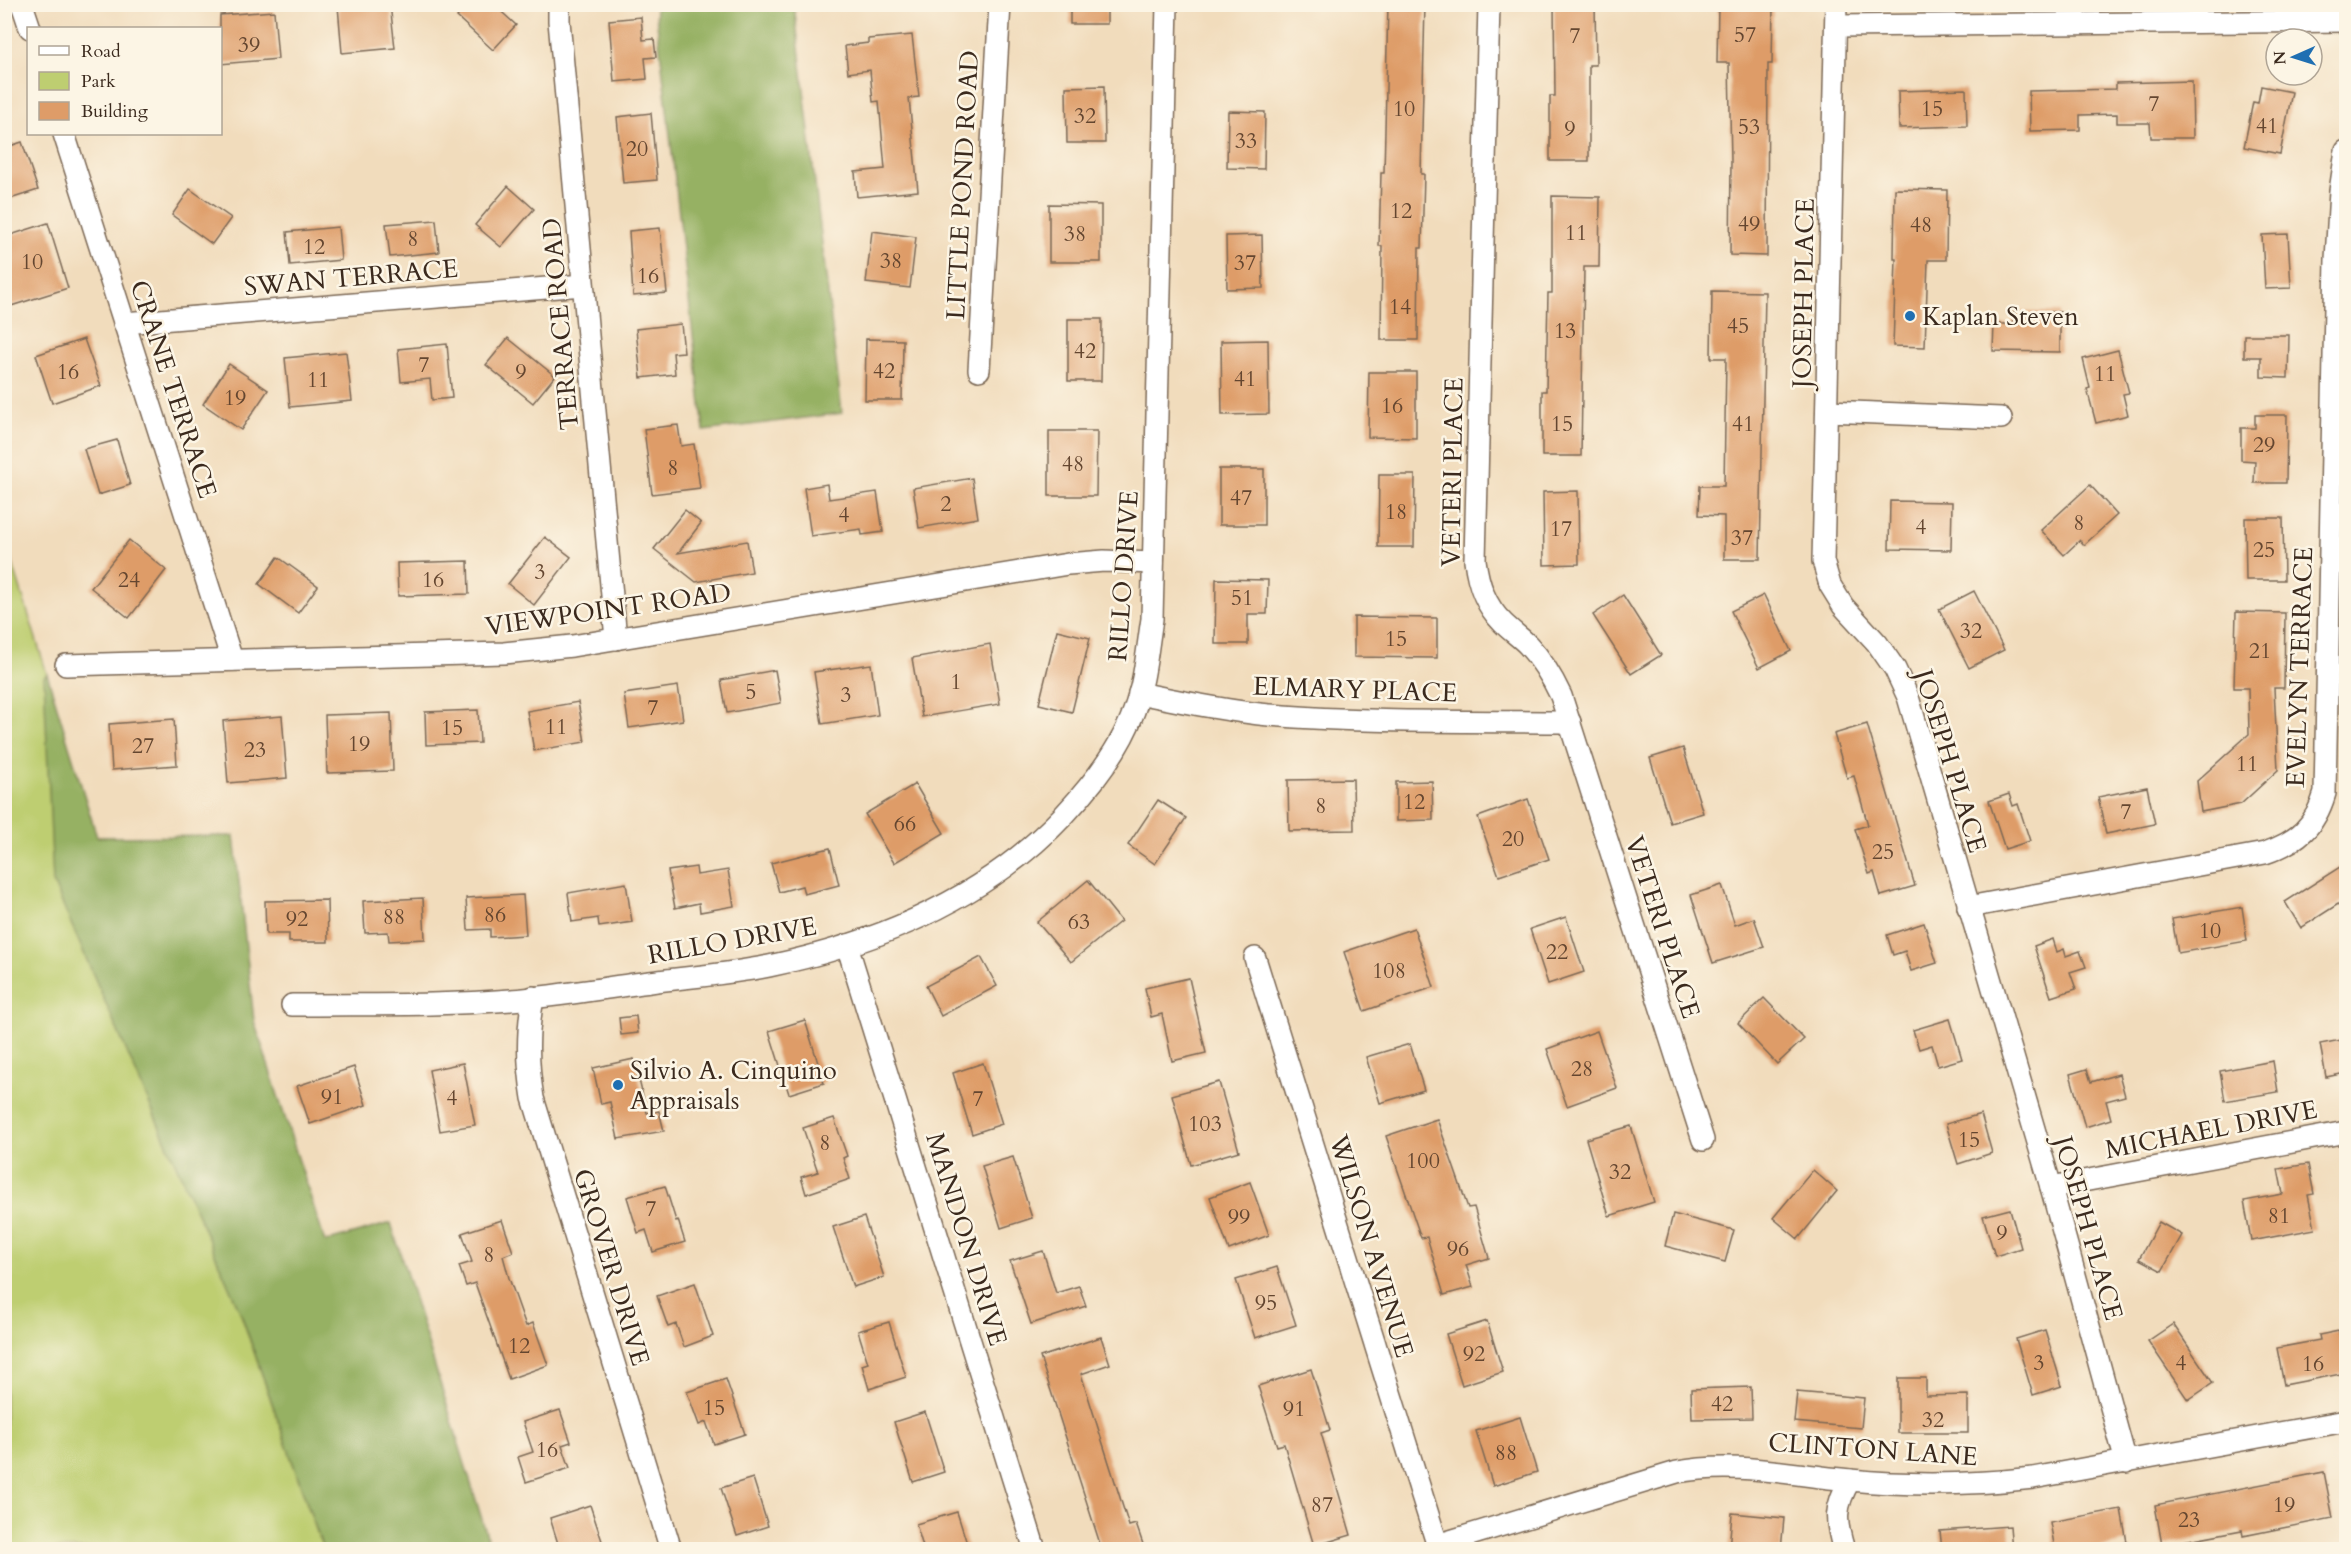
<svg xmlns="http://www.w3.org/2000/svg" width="2351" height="1554" font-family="Cardo,serif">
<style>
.green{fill:#bece71;stroke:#7c7c48;stroke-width:1.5}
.forest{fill:#96b163;stroke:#686e40;stroke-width:1.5}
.building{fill:#de9c68}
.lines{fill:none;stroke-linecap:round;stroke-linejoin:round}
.street-casing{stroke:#7b6855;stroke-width:24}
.street{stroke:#fff;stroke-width:21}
.poi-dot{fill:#1f6fb2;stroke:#fcf5e5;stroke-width:2}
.labels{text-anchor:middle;stroke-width:5;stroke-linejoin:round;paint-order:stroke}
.number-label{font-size:22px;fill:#644630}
.street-label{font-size:26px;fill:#3b2a1e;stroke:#fcf5e5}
.poi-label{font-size:26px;fill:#3b2a1e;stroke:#fcf5e5;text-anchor:start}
</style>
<rect width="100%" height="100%" fill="#fcf5e5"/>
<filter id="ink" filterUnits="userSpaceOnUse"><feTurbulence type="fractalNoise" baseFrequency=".0167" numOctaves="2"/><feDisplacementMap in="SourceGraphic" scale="12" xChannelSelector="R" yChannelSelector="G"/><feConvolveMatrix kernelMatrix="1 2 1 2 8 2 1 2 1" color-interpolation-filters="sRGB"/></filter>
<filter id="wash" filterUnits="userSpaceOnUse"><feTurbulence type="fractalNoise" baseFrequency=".008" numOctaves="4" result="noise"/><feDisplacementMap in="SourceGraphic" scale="24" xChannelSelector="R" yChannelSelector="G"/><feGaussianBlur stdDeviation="1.35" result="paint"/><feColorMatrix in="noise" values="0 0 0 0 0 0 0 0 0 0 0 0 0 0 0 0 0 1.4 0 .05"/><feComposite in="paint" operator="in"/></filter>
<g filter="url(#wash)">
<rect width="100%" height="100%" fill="#f1dcbc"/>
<!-- green -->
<polygon class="green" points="4,536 47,674 44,677 241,1314 323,1549 5,1549"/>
<!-- forest -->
<g class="forest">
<polygon points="655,5 794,5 842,413 704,431"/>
<polygon points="47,674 97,837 234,836 254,1021 325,1242 391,1223 491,1549 323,1549 241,1314 53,882 44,677"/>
</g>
<g id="blocks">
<!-- building -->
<g class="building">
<polygon points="349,4 390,4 395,48 342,53 338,6"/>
<polygon points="468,4 493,4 516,25 493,50 457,17"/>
<rect x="1070" y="4" width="37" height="20"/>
<polygon points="1388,4 1425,4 1421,174 1424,174 1422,248 1419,248 1418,340 1381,340 1382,246 1379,246 1381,173 1384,173"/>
<polygon points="1554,4 1595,4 1596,65 1589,65 1589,161 1550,161 1550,96 1555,96"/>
<polygon points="1718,4 1773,4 1772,64 1768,64 1767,256 1730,255 1731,161 1729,63 1717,63"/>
<polygon points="274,11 278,59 220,64 220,15"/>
<polygon points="641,17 643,40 654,39 656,57 645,58 647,79 614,82 609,20"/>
<polygon points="912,35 919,97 909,98 918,191 857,197 855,172 885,169 879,101 873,102 870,70 848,73 845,46 868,43 868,39"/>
<polygon points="2192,81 2193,138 2151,138 2150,123 2117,123 2117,114 2080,115 2080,130 2030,131 2029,91 2116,89 2116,83"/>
<polygon points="1104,86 1105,143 1067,143 1066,87"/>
<polygon points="2261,86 2292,92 2280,154 2244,147 2253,102 2258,103"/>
<polygon points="1966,89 1967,126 1899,128 1898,91"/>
<polygon points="1228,111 1265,112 1264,169 1227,168"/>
<polygon points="651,113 657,180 623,183 617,117"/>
<polygon points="22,142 38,190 4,201 4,148"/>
<polygon points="508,186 534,209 501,247 475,225"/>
<polygon points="190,189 231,218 212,244 172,215"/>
<polygon points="1895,189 1947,190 1946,260 1928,260 1925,347 1893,346 1896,259 1894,259"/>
<polygon points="1552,196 1600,197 1599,267 1584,267 1581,456 1542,456 1542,391 1546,391 1548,293 1552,293"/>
<polygon points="1049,204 1101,205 1101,262 1049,262"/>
<polygon points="436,220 439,252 390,257 386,224"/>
<polygon points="48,223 68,288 11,306 4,286 4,237"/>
<polygon points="338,227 341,260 290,265 287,232"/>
<polygon points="660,228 667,293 633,296 629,231"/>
<polygon points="872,231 916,237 910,288 866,283"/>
<polygon points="2288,234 2291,288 2265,289 2262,235"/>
<polygon points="1262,235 1263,288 1227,289 1226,236"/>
<polygon points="1712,291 1765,292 1760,559 1724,559 1724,516 1699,515 1700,486 1724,486 1726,358 1711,358"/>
<polygon points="2013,312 2060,312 2060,352 1993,351 1994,324 2013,324"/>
<polygon points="1068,319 1102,319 1101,381 1068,381"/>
<polygon points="681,324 684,352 673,353 675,374 641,378 636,329"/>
<polygon points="2244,335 2289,335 2288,378 2261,377 2261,357 2244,357"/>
<polygon points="508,338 555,376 533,403 486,365"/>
<polygon points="84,339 101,386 52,403 36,355"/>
<polygon points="866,339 903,340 902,400 865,400"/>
<polygon points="1268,340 1269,414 1222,415 1221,341"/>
<polygon points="447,344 452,398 432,400 430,379 401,382 398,349"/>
<polygon points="2118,350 2129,393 2123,394 2128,415 2096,423 2087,389 2090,388 2083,359"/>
<polygon points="346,352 352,401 290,407 285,358"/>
<polygon points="229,364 268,390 241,430 203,404"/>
<polygon points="1369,372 1416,372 1416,438 1368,437"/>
<polygon points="2255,415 2287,415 2286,483 2254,483 2255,461 2241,460 2241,428 2255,428"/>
<polygon points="678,425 681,446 694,444 700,488 652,494 644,429"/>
<polygon points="1049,431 1097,431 1096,496 1049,496"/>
<polygon points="117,440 130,485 98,495 84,449"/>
<rect x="1219" y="469" width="45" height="56"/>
<polygon points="1379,475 1415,475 1414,547 1378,547"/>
<polygon points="972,478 978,518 919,528 913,488"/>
<polygon points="827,484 829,499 877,492 883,532 862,535 861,529 811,536 804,488"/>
<polygon points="2090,485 2117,515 2084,545 2080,540 2064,555 2041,530"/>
<polygon points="1578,491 1579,564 1544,565 1543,492"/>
<polygon points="1890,501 1952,502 1951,550 1889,549"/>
<polygon points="685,510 701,523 678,553 747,541 752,572 696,582 654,549"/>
<polygon points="2245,518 2283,518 2284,580 2246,580"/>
<polygon points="545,537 571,557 534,605 508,584"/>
<polygon points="129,540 166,570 129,618 91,588"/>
<polygon points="278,557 318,586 298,613 259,584"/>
<polygon points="468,561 469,594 398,596 397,563"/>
<polygon points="1216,579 1268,580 1267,614 1248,614 1248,644 1215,644"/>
<polygon points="1974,591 2004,650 1969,668 1939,609"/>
<polygon points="1623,595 1661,655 1631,674 1593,615"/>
<polygon points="1764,595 1791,651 1759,668 1731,611"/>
<polygon points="2236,612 2285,613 2284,688 2274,688 2278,770 2241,804 2201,812 2197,781 2249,734 2248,688 2234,688"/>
<polygon points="1354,617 1437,618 1437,658 1354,657"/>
<polygon points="1057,630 1090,638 1072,712 1039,704"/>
<polygon points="990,644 1000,704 922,717 912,658"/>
<polygon points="871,664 878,715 822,724 814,672"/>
<polygon points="775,670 781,703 727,713 721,680"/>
<polygon points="678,686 683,720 629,728 624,694"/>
<polygon points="578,702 585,742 534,751 527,711"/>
<polygon points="478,710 480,743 426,745 425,712"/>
<polygon points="391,713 393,771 327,773 325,715"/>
<polygon points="282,716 287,778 228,783 223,721"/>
<polygon points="174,719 177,765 112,770 109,724"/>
<polygon points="1867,724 1915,886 1881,896 1874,872 1869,874 1855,829 1868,825 1854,776 1847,778 1834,734"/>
<polygon points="1683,748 1703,813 1670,823 1650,758"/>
<polygon points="1353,779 1354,830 1289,831 1288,780"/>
<polygon points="1432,781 1433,820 1396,821 1396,782"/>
<polygon points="915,784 944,833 894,863 865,814"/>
<polygon points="2147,787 2155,824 2106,834 2098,797"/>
<polygon points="2009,794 2013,806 2018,804 2030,841 2005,849 1989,801"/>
<polygon points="1528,799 1549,859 1499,876 1478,817"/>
<polygon points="1158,800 1186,818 1155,864 1128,845"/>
<polygon points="830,848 839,885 804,894 802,886 779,892 771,863"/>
<polygon points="2346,863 2346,899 2301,928 2285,902"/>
<polygon points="696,867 697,875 728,870 734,906 700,912 699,903 675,908 668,871"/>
<polygon points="1088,880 1121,921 1071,962 1037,922"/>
<polygon points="626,883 632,922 599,927 598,918 572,922 568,893"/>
<polygon points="1722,885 1735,925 1754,918 1764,947 1713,963 1691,895"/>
<polygon points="523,895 526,935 490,937 490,929 468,930 466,898"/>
<polygon points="423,898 425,939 389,941 388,932 365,933 363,901"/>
<polygon points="327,900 328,942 289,942 289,934 266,934 265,901"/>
<polygon points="2242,907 2247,941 2178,953 2172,919"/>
<polygon points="1566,917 1584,972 1548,984 1530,929"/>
<polygon points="1924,923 1937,963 1911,971 1905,951 1893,955 1887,935"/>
<polygon points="1414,928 1434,987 1364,1011 1344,952"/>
<polygon points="2053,939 2057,952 2064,949 2066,956 2080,951 2086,967 2070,972 2076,989 2051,997 2034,946"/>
<polygon points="981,957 997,986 941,1016 926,986"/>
<polygon points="1189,978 1206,1053 1172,1061 1162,1014 1151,1017 1145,988"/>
<polygon points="1764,998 1804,1039 1777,1064 1738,1023"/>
<polygon points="636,1016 638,1033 621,1035 619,1018"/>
<polygon points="1950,1019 1962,1059 1938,1066 1932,1045 1919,1049 1913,1030"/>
<polygon points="805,1020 824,1083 789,1094 769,1031"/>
<polygon points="1597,1031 1617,1088 1567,1106 1547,1049"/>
<polygon points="2346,1039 2346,1073 2326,1077 2320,1044"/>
<polygon points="1410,1044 1424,1090 1380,1103 1366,1057"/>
<polygon points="634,1059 647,1113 659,1111 664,1131 618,1139 610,1102 601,1104 593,1068"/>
<polygon points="2273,1061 2278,1092 2225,1101 2220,1071"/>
<polygon points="463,1063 475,1125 440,1131 429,1070"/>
<polygon points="983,1063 1002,1124 972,1134 953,1073"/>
<polygon points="354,1067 366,1105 310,1124 297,1086"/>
<polygon points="2087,1069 2091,1082 2119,1074 2125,1096 2106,1101 2111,1119 2085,1127 2070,1074"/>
<polygon points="1219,1082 1239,1151 1191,1165 1172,1095"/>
<polygon points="1981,1114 1992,1153 1958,1164 1946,1124"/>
<polygon points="834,1118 847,1156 843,1158 850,1179 806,1194 801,1177 818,1172 803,1128"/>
<polygon points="1437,1119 1468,1208 1474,1207 1489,1258 1466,1265 1473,1287 1444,1295 1427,1237 1421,1238 1386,1136"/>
<polygon points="1631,1126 1654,1202 1609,1216 1586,1139"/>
<polygon points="1013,1157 1032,1218 1001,1228 982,1166"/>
<polygon points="2308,1164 2314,1194 2308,1195 2315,1229 2251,1241 2244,1201 2283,1194 2278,1169"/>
<polygon points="1813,1170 1837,1191 1798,1239 1773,1218"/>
<polygon points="1250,1182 1269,1235 1229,1250 1210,1197"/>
<polygon points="665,1186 676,1221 678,1220 685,1242 653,1252 646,1230 638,1233 627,1197"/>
<polygon points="2010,1209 2021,1248 1995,1256 1983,1216"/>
<polygon points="1673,1214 1734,1230 1725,1262 1665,1246"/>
<polygon points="864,1217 884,1277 853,1287 833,1227"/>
<polygon points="502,1220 513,1252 503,1256 509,1278 526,1326 533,1323 548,1365 509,1379 475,1283 466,1286 459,1266 472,1262 462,1233"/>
<polygon points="2159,1222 2182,1235 2162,1271 2139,1259"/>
<polygon points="1043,1251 1056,1293 1079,1286 1086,1306 1031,1324 1010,1261"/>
<polygon points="1277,1267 1296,1325 1255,1338 1236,1280"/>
<polygon points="695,1283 713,1336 684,1347 676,1324 668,1327 657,1296"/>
<polygon points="1487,1321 1503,1372 1462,1385 1446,1334"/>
<polygon points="889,1322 906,1377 869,1389 862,1365 868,1363 858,1331"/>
<polygon points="2173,1324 2213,1383 2188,1400 2148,1341"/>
<polygon points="2045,1330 2062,1386 2033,1395 2016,1339"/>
<polygon points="2339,1331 2341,1344 2346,1343 2346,1373 2284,1385 2277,1348 2320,1340 2319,1335"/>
<polygon points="1101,1337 1110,1364 1081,1374 1129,1526 1136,1524 1145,1550 1102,1550 1040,1357"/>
<polygon points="1311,1369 1330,1430 1321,1433 1351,1535 1314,1546 1284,1444 1277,1446 1258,1386"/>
<polygon points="1898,1378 1926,1378 1926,1396 1968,1395 1968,1433 1898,1433"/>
<polygon points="726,1379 745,1434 714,1444 706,1422 699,1425 687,1392"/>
<polygon points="1751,1387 1752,1418 1692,1419 1691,1389"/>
<polygon points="1797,1392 1864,1398 1861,1428 1794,1422"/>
<polygon points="560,1410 571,1442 562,1445 570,1468 526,1482 518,1457 533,1452 523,1422"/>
<polygon points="925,1412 944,1472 913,1482 894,1422"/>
<polygon points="1520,1417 1537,1472 1493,1486 1476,1431"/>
<polygon points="2324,1472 2333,1518 2243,1536 2242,1530 2162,1545 2155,1505"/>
<polygon points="753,1478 768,1526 737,1536 721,1488"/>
<polygon points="590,1505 605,1550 560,1550 550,1518"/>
<polygon points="2121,1509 2127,1542 2087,1550 2055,1550 2050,1522"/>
<polygon points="957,1512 969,1550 924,1550 916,1524"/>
<polygon points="1732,1513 1784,1518 1781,1550 1729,1550"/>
<polygon points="2010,1526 2012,1550 1942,1550 1940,1531"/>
</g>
</g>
</g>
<g filter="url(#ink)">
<use href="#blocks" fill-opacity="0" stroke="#7b6855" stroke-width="1.5"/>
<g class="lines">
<defs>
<g id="street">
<polyline points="22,4 30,28"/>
<polyline points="559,4 559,21 616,639"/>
<path d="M1489,4l-14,556c3,24 10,45 28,63 8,8 17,14 25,22 14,15 24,32 33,51l142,444"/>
<polyline points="1836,4 1823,561 1830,585 1843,606 1877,643 1895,669 1908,697 2051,1187 2126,1462"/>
<polyline points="1836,26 2346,21"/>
<polyline points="64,134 232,660"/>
<polyline points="124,323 583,285"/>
<polyline points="979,370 1000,4"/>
<polyline points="1827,411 2001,418"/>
<polyline points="66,665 504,653 572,646 1068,564 1104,561 1153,563"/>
<path d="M1139,693c43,9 87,18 130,22 100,8 201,6 301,7"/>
<path d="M1968,907l297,-54c33,-12 50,-26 60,-60l11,-534 4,-68 6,-40"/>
<polyline points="847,945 1035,1550"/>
<polyline points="1255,958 1439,1550"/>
<path d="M533,997c-6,37 -6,64 0,101l138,452"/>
<path d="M292,1005c73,-1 146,1 219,-5 46,-4 93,-12 139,-18 39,-5 80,-8 119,-16 110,-23 218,-69 296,-152 28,-30 55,-64 69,-103 11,-30 13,-61 18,-92l15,-615"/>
<polyline points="2051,1187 2346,1132"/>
<path d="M1437,1545l240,-73c60,-11 113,3 173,8 62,6 122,5 183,-2l313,-57"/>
<path d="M1844,1550c-9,-29 -10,-43 6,-70"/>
</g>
</defs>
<!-- street casing -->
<use href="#street" class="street-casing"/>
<!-- street -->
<use href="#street" class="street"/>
</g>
</g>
<!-- markers -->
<g class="poi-dot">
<circle cx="1910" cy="316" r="6"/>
<circle cx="618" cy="1085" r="6"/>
</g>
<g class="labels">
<!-- number labels -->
<g class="number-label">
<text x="1745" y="42">57</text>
<text x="1575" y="43">7</text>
<text x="249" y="52">39</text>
<text x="2154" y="111">7</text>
<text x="1404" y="116">10</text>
<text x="1932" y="116">15</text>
<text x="1085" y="123">32</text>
<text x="2267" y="133">41</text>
<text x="1749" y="134">53</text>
<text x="1570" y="136">9</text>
<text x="1246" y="148">33</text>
<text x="637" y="156">20</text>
<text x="1401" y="218">12</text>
<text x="1749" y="231">49</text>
<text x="1921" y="232">48</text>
<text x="1576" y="240">11</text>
<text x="1075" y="241">38</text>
<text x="413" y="246">8</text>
<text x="314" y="254">12</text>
<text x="891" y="268">38</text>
<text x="32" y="269">10</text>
<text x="1245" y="270">37</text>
<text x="648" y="283">16</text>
<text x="1400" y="314">14</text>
<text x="1738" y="333">45</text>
<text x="1565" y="338">13</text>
<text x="1085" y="358">42</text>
<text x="424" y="372">7</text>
<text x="884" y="378">42</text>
<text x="68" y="379">16</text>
<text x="521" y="379">9</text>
<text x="2105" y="381">11</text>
<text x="1245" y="386">41</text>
<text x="318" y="387">11</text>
<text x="235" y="405">19</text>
<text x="1392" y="413">16</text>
<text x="1562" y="431">15</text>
<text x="1743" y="431">41</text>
<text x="2264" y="452">29</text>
<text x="1073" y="471">48</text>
<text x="673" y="475">8</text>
<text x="1241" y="505">47</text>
<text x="946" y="511">2</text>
<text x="1396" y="519">18</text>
<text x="844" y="522">4</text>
<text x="2079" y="530">8</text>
<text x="1921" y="534">4</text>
<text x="1561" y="536">17</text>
<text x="1742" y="545">37</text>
<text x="2264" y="557">25</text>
<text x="540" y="579">3</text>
<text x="129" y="587">24</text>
<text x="433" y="587">16</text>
<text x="1242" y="605">51</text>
<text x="1971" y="638">32</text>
<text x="1396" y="646">15</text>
<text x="2260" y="658">21</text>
<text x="956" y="689">1</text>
<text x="751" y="699">5</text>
<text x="846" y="702">3</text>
<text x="653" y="715">7</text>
<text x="556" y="734">11</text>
<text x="452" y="735">15</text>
<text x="359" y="751">19</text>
<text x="143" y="753">27</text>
<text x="255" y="757">23</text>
<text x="2247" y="771">11</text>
<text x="1414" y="809">12</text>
<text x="1321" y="813">8</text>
<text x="2126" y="819">7</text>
<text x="905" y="831">66</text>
<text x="1513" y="846">20</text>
<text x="1883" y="859">25</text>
<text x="495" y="922">86</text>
<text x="394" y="924">88</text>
<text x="297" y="926">92</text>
<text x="1079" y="929">63</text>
<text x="2210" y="938">10</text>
<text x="1557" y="959">22</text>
<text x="1389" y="978">108</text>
<text x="1582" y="1076">28</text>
<text x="332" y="1104">91</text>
<text x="452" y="1105">4</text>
<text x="978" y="1106">7</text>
<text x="1205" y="1131">103</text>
<text x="1969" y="1147">15</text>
<text x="825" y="1150">8</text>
<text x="1423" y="1168">100</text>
<text x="1620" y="1179">32</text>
<text x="651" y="1216">7</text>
<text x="2279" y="1223">81</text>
<text x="1239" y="1224">99</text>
<text x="2002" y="1240">9</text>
<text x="1458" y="1256">96</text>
<text x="489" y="1262">8</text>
<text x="1266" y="1310">95</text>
<text x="519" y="1353">12</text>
<text x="1474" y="1361">92</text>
<text x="2039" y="1370">3</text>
<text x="2181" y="1370">4</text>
<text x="2313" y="1371">16</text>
<text x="1722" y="1411">42</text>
<text x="714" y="1415">15</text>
<text x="1294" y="1416">91</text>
<text x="1933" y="1427">32</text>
<text x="547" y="1457">16</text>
<text x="1506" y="1460">88</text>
<text x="1322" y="1512">87</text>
<text x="2284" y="1512">19</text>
<text x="2189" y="1527">23</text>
</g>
<!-- street labels -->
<g class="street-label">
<text transform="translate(962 185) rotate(-87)" y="9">LITTLE POND ROAD</text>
<text transform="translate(351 277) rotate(-5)" y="9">SWAN TERRACE</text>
<text transform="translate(1803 293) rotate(-89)" y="9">JOSEPH PLACE</text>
<text transform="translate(560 324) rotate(-95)" y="9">TERRACE ROAD</text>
<text transform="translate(174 389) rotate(72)" y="9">CRANE TERRACE</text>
<text transform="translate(1452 472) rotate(-89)" y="9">VETERI PLACE</text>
<text transform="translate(1123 576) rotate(-86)" y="9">RILLO DRIVE</text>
<text transform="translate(608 609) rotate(-8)" y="9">VIEWPOINT ROAD</text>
<text transform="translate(2299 667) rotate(-88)" y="9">EVELYN TERRACE</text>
<text transform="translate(1355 689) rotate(2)" y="9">ELMARY PLACE</text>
<text transform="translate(1951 761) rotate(73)" y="9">JOSEPH PLACE</text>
<text transform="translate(1663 927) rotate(72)" y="9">VETERI PLACE</text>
<text transform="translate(732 940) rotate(-10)" y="9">RILLO DRIVE</text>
<text transform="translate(2211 1129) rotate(-11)" y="9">MICHAEL DRIVE</text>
<text transform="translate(2089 1228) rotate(74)" y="9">JOSEPH PLACE</text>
<text transform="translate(967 1239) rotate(73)" y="9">MANDON DRIVE</text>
<text transform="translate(1372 1246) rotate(73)" y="9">WILSON AVENUE</text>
<text transform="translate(612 1267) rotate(73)" y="9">GROVER DRIVE</text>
<text transform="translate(1873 1449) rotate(4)" y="9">CLINTON LANE</text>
</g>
<!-- poi labels -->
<g class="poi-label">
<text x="1922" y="325">Kaplan Steven</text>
<text x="630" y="1079">Silvio A. Cinquino<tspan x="630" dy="30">Appraisals</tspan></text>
</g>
</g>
<!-- margin -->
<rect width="2351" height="1554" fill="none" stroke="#fcf5e5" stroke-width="24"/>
<!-- legend -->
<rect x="27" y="27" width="195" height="108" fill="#fcf5e5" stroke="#afa495" stroke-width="1.5"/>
<rect x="39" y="46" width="30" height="9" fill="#ffffff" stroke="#afa495" stroke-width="1.5"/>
<text x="81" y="57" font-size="18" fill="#3b2a1e">Road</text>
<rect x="39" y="72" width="30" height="18" fill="#bece71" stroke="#afa495" stroke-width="1.5"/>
<text x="81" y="87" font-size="18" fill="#3b2a1e">Park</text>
<rect x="39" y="102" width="30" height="18" fill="#de9c68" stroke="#afa495" stroke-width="1.5"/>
<text x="81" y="117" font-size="18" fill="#3b2a1e">Building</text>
<!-- north arrow -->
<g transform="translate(2294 57) rotate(267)"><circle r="28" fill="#fcf5e5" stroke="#afa495" stroke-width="1.5"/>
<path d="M0-4.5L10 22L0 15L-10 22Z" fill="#1f6fb2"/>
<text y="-9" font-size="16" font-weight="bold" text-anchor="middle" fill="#3b2a1e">N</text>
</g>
</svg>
